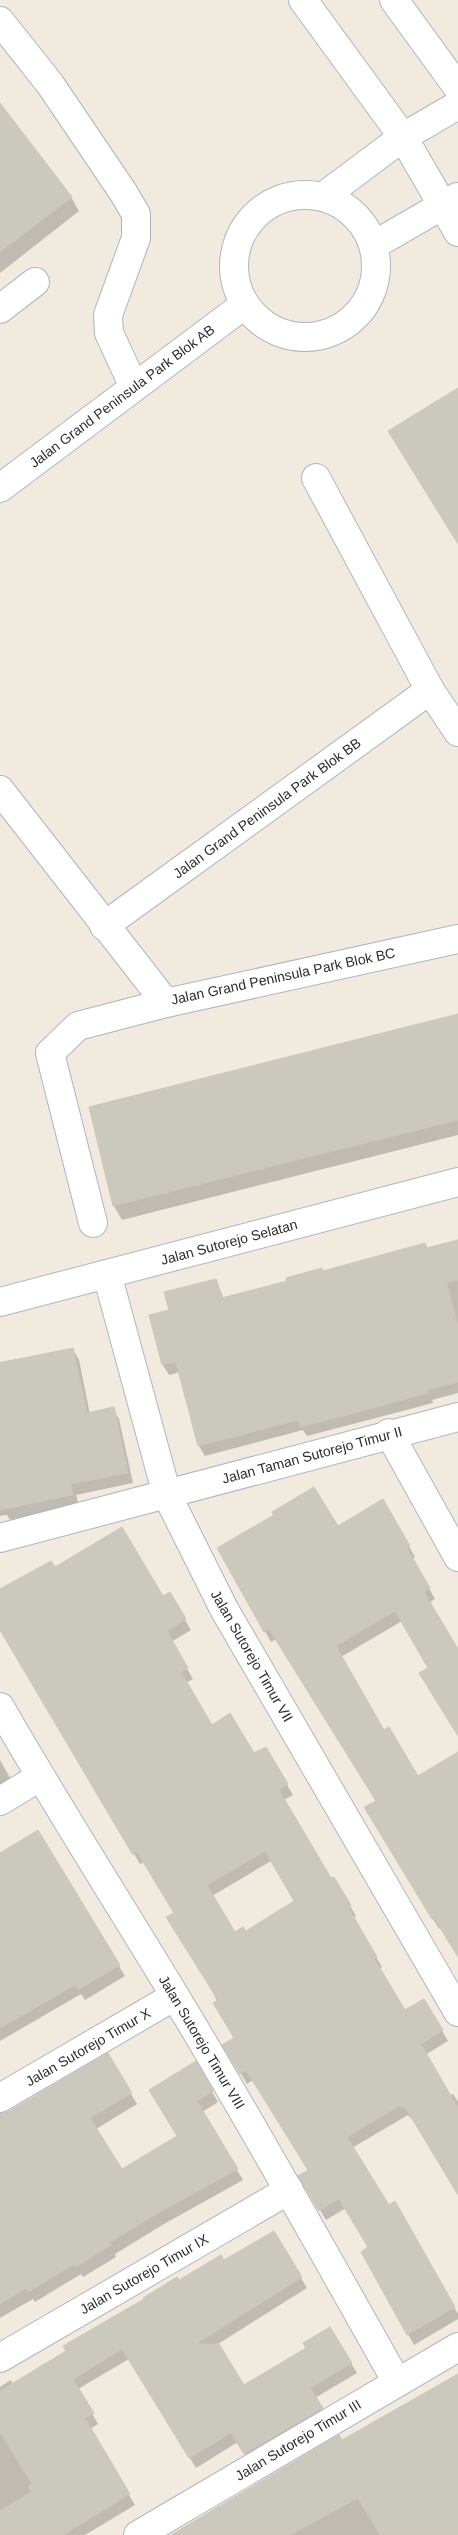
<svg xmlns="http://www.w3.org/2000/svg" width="458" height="2535" font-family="Arial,sans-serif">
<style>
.shadow{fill:#0003;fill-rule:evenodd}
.building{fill:#cbc8bd;stroke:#ccc7b8;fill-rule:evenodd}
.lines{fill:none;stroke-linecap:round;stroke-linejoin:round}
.minor-casing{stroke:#b3b3c2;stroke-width:30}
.minor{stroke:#fff;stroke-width:28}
.labels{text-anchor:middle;stroke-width:4;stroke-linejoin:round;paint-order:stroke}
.street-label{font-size:14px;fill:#2d2d2d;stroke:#fff}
</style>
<rect width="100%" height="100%" fill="#f0eadf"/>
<!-- shadow -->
<g class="shadow">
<polygon points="0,105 71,197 79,211 0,273"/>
<polygon points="458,1015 458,1135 122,1220 114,1206 90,1108"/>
<polygon points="458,1240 458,1393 432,1400 433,1403 307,1436 303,1430 205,1456 199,1446 180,1372 169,1375 163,1365 170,1311 216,1280 224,1299"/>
<polygon points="73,1349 79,1360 90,1414 113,1409 119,1419 133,1483 76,1495 79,1505 10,1520 7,1515 0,1516 0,1362"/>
<polygon points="382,1501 415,1557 412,1559 435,1599 429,1603 458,1651 458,1734 430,1668 402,1621 341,1657 384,1731 418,1777 458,1813 458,1955 441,1927 439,1929 366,1808 377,1801 276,1639 271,1642 218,1549 338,1528"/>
<path d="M55,1569l107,29 7,-4 22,36 -20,12 22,37 -7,4 25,43 43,29 11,-7 28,47 -9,5 47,80 2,-2 23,38 -3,2 29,49 -3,2 26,43 19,-12 24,41 -23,14 24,41 4,-2 5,8v91l-46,-76 -2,1 -2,-3 -56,33 36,59 7,-4 63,111v5l-44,26 -52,-93 7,-4 -23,-40 -20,12 -26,-44 9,-5 -56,-91 -6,4 -23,-39 11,-6 -60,-126 -31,-51 -4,2 -140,-236v-37zM271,1861l25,41 -51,31 -11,1 -22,-38z"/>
<polygon points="0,1760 13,1783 0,1790"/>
<polygon points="38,1832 125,1976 85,2000 81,1994 0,2041 0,1859"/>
<polygon points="107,2055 137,2104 96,2129 121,2171 178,2137 195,2063 218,2102 202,2112 243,2180 164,2224 115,2254 116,2257 83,2277 81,2274 35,2302 33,2299 0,2318 0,2113 8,2113"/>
<polygon points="273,2232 307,2288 218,2344 244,2387 308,2348 330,2329 357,2373 315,2398 328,2419 251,2464 238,2442 196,2468 129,2359 78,2389 98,2424 90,2429 135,2505 85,2535 0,2535 0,2387 11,2380 13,2385 179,2282 224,2262"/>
<polygon points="458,2376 458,2535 172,2535 342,2442 401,2406 403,2409"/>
</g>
<!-- building -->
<g class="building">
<polygon points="0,103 72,197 0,252"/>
<polygon points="458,388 458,544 388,431"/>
<polygon points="458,1014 458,1120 113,1206 89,1107"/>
<polygon points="458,1240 458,1280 447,1283 458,1327 458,1382 427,1390 428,1393 340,1417 300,1427 298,1420 198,1446 176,1362 162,1365 149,1315 169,1310 164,1292 216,1279 222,1298 287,1281 286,1278 322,1268 323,1271 425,1243 427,1248"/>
<polygon points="73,1348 87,1413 114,1407 128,1473 71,1484 73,1495 0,1510 0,1363"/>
<polygon points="314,1487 338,1526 383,1499 410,1546 407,1548 430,1588 424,1592 458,1649 458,1736 419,1673 428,1668 395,1611 336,1646 384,1730 389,1727 418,1776 458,1752 458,1957 434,1918 432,1919 364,1807 376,1801 269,1629 264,1632 217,1548 274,1515 272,1512"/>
<path d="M122,1527l41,69 7,-4 16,27 -19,12 21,37 -7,4 31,53 18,-12 24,40 12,-6 22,37 -9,6 52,88 3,-1 17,28 -3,2 29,50 -3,1 31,52 19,-11 19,31 -22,14 37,64v87l-53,-88 -2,1 -2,-3 -54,32 42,68 6,-4 60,106 -48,28 -46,-83 7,-5 -29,-48 -20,12 -21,-35 10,-6 -62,-100 -6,4 -18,-29 12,-7 -21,-35 5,-3 -52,-83 8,-4 -37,-61 -4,3 -133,-225v-41l51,-28 4,6zM265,1851l29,50 -48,30 -3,-4 -8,5 -28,-47z"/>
<polygon points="38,1830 120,1965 78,1990 75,1985 0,2028 0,1853"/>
<polygon points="108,2053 132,2093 90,2118 122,2169 177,2136 149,2090 196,2061 213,2091 197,2101 238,2169 158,2213 109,2243 111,2245 76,2267 74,2264 28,2292 26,2288 0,2304 0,2114 8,2112"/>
<polygon points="274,2231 302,2277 196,2344 219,2344 244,2385 306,2348 303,2343 330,2327 352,2363 310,2388 323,2408 244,2454 231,2433 189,2458 122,2349 73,2379 94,2413 85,2418 130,2494 63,2535 0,2535 0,2511 31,2492 28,2486 32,2484 0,2432 0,2391 66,2351 63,2346 144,2299 143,2298 177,2277 179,2280 221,2255 224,2260"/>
<polygon points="458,2374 458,2535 380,2535 358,2498 290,2535 171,2535 339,2435 342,2440"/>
</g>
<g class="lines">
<defs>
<g id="minor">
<polyline points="303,0 403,137 458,232"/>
<polyline points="394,0 458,88"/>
<polyline points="0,21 50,84 123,192 136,214 136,238 108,315 109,333 134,387"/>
<circle cx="305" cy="266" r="71"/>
<polyline points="324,196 403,137 458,105"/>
<polyline points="374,245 457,197"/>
<polyline points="0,309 35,282"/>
<polyline points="316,478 430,690 458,732"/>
<polyline points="0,488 244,305"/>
<polyline points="0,790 166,1003"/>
<polyline points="104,926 430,690"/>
<polyline points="93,1223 50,1053 78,1026 166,1003 458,939"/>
<polyline points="107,1274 167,1495 224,1609 458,2012"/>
<polyline points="0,1302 458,1182"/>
<polyline points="389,1433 458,1557"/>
<polyline points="0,1538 458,1417"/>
<path d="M0,1707c56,98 117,193 175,289 77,127 149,257 222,386"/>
<polyline points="0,1801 40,1777"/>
<polyline points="0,2098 175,1996"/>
<polyline points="0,2358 289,2190"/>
<polyline points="138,2535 458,2347"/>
</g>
</defs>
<!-- minor casing -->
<use href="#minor" class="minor-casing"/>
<!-- minor -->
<use href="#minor" class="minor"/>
</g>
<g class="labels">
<!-- street labels -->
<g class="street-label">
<text transform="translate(122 396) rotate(-37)" y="5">Jalan Grand Peninsula Park Blok AB</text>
<text transform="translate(267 808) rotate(-36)" y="5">Jalan Grand Peninsula Park Blok BB</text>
<text transform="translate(283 976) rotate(-12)" y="5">Jalan Grand Peninsula Park Blok BC</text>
<text transform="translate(229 1242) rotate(-15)" y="5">Jalan Sutorejo Selatan</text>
<text transform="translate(312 1455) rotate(-15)" y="5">Jalan Taman Sutorejo Timur II</text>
<text transform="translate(252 1656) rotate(60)" y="5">Jalan Sutorejo Timur VII</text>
<text transform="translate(202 2042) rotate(59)" y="5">Jalan Sutorejo Timur VIII</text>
<text transform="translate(88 2047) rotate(-30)" y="5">Jalan Sutorejo Timur X</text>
<text transform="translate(144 2274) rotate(-30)" y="5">Jalan Sutorejo Timur IX</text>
<text transform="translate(298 2440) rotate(-31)" y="5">Jalan Sutorejo Timur III</text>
</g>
</g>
</svg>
